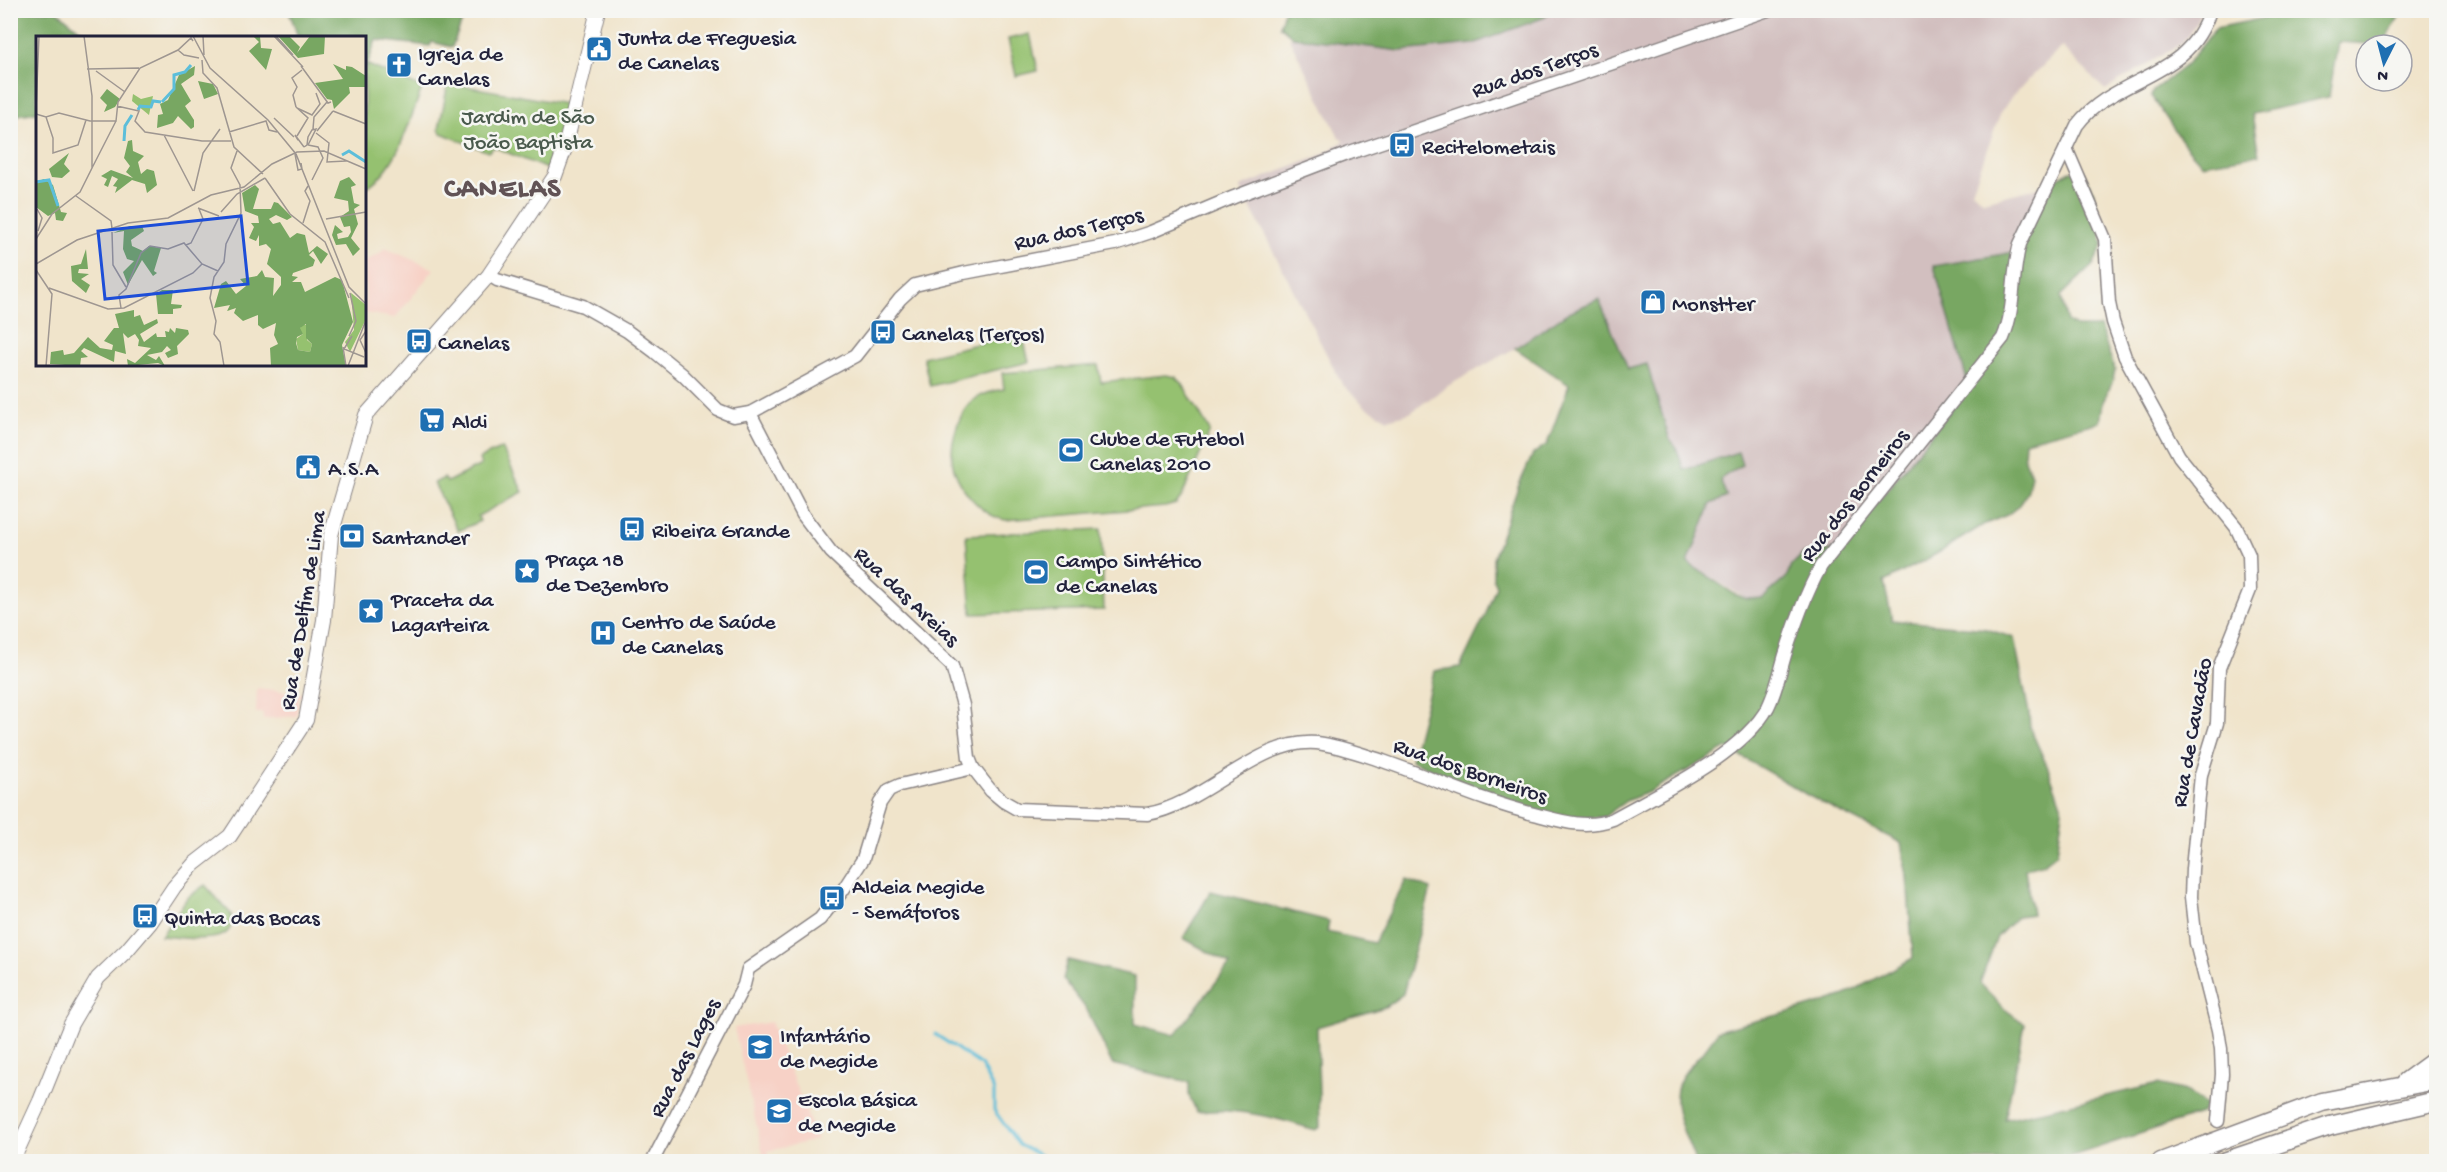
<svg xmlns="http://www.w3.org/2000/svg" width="2447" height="1172" font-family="'Gochi Hand',sans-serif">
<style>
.built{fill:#f7d1c6}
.industrial{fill:#d2bfbf}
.green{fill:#95c16f;stroke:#5c7255;stroke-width:1.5}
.forest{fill:#78a762;stroke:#4d644e;stroke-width:1.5}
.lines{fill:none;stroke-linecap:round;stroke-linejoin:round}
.stream{stroke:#5cbeda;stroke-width:3}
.tertiary-tunnel{stroke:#c7bdae;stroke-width:12;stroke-dasharray:12 6;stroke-linecap:butt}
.tertiary-casing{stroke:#898383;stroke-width:15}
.secondary-casing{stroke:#898383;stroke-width:16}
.motorway-casing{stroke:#898383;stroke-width:21}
.tertiary{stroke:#fff;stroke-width:12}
.secondary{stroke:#fff;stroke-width:14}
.motorway{stroke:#fff;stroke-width:18}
.labels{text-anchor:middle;stroke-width:5;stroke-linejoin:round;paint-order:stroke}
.poi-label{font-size:22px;fill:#22223b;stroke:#f6f6f2;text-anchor:start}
.street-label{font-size:22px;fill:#22223b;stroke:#f6f6f2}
.park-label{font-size:22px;fill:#4a5a4d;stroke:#f6f6f2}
.district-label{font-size:28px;font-weight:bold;letter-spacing:1.5px;fill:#615255;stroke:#f6f6f2}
.inset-river{fill:none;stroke:#5cbeda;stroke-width:3}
.inset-road{fill:none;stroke:#9e9691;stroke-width:1.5}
.view{fill:#1d4ed8;fill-opacity:0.15;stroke:#1d4ed8;stroke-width:3}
.inset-edge{fill:none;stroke:#22223b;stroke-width:3}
</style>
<rect width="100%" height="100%" fill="#f6f6f2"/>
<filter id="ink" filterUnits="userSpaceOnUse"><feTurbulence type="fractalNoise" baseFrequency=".0167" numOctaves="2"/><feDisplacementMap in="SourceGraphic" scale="12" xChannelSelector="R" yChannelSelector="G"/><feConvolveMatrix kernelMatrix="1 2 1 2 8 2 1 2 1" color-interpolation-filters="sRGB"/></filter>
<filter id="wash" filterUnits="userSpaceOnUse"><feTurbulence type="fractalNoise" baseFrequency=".008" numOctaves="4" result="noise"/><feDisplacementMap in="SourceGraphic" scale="24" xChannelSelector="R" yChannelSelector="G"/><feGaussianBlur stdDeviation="1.35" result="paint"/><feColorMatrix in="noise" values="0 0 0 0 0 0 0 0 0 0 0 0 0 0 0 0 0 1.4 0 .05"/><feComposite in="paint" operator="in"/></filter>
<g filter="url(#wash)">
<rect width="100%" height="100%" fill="#f0e4cb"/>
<!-- built -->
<g class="built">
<polygon points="385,248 434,269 395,318 365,313 365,261 379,254"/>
<polygon points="257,688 305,694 305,697 299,696 297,716 263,719 263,713 256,713"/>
<polygon points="771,1022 817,1140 768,1151 770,1161 765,1162 734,1028"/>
</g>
<!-- industrial -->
<polygon class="industrial" points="1551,10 2201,11 2194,27 2182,43 2105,90 2062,47 2012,96 2001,112 1972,191 1983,201 2043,187 2046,191 1959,348 1969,387 1840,549 1804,554 1791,566 1786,578 1764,598 1747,599 1688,563 1720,479 1738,453 1684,471 1676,447 1670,441 1647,364 1628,369 1621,355 1569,312 1515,348 1446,387 1410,413 1388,419 1366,407 1342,384 1240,187 1319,156 1344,141 1339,137 1289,38 1293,37 1400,51 1473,44 1545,17"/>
<!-- green -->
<g class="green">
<polygon points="1030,34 1038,71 1016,76 1008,39"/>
<path d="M368,65l54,23c-13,33 -24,82 -57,100l-1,-116z"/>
<polygon points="448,83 566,104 554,151 547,169 494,147 488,152 441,133 439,129"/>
<polygon points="1022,333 1029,362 930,386 923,357"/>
<path d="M1098,365l3,17 65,-7 10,2 6,6 28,48 -28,65 -6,8 -11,3 -160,13c-22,-4 -44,-29 -51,-51 -6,-20 2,-50 16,-66 8,-8 23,-12 34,-14l-2,-16z"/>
<polygon points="502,448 523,492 478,516 480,521 458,531 434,483 444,478 447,482 481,465 479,459"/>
<polygon points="1101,529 1104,610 972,614 966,535"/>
<path d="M205,885l26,29c0,4 0,11 -1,14 -7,17 -54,9 -69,8l26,-38z"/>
</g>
<!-- forest -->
<g class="forest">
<polygon points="11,10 57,11 89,37 38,38 37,112 11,116"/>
<polygon points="1284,10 1551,10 1551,11 1545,17 1473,44 1400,51 1293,37 1280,26"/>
<polygon points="289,11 289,10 466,11 452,47 432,42 430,46 376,40 365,71 364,38 298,37"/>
<polygon points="2298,11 2402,11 2384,45 2338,42 2329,97 2252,114 2259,155 2202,164 2185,145 2151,96 2153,91 2186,65 2216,28"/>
<path d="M2070,171h13l10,19 10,55 -10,20 -32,31 6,26 9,5h24l15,43 -3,13 -9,19 -3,20 -75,19 -1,16 7,18 -3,15 -8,15 -13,10 -24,10 -45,28 -54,29 8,38 95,9 27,9 15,75 1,15 18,40 15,42 -6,43 -15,12 -17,4 7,45 -14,2 -21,21 -17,46 22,24 23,17 -20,95 153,-35 27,7 21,14 -6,9 -143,47h-362c-10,-29 -32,-62 -9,-90 11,-13 24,-25 31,-40l95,-25 33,-11 68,-37 -6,-81 -6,-34 -92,-47 -82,-48 -78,44 -23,9 -22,16 -32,2 -49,-9 -112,-50 23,-89 26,-4 25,-51 11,-30 -3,-7v-20l25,-72 15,-33 14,-10 22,-59 -54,-37 54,-36 30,-13 29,70 19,-5 23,77 6,6 8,23 54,-18 4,13 -22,14 7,18 -16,7 -23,59 48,32 11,4 16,-1 23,-20 5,-12 12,-12 37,-5 129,-162 -35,-121 81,-14 40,-72z"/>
<path d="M1406,880l25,9 -28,105 -18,13 -68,20 3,100 -5,3c-29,-9 -59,-18 -89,-19 -10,-1 -19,1 -29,1l-8,-16v-14l-77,-18 -25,-54 -24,-31 5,-19 67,16v48l40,11 55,-71 -47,-26 28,-47 118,30 -2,11 47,11z"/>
</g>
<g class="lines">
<!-- stream -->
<polyline class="stream" points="935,1034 981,1065 994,1091 994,1110 1019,1145 1040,1155 1044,1162"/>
</g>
</g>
<g filter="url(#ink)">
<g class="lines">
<!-- tertiary-tunnel -->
<polyline class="tertiary-tunnel" points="2212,1162 2218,1121"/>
<defs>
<g id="tertiary">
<polyline points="2066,148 2105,239 2109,303 2113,322 2125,357 2179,456 2236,527 2249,555 2250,590 2219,668 2217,723 2201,775 2192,869 2191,897 2196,943 2218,1030 2221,1049 2222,1074 2218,1121"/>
<polyline points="489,275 497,280 583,306 627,331 655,352 683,375 718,410 733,416 750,413 855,356 900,299 915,285 964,273 1115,244 1151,232 1234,197 1344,155 1768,10"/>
<path d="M750,413l53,102 28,37 121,114 11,39 6,53 4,10 18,23 12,10 14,8 130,5c55,-8 113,-77 170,-71 23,3 44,11 66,18 52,18 101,41 155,54 26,7 49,14 75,4 46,-26 130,-65 155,-112 8,-16 12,-35 17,-52 10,-31 20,-60 36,-89l182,-228c13,-30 8,-63 17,-94l57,-119c39,-51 112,-44 133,-115"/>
<polyline points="652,1162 744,985 748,969 820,919 843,890 863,859 880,803 889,790 900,785 973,768"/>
</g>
<polyline id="secondary" points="12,1162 40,1101 71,1024 98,978 127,950 150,923 174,887 194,864 230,836 306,720 324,620 331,535 366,415 489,275 555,176 565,148 598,10"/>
<g id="motorway">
<polyline points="2406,1082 2436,1060"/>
<polyline points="2161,1162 2322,1102 2436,1080"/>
<polyline points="2224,1162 2330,1126 2436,1101"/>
</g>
</defs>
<!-- tertiary casing -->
<use href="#tertiary" class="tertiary-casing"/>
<!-- secondary casing -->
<use href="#secondary" class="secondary-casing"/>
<!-- motorway casing -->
<use href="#motorway" class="motorway-casing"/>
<!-- tertiary -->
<use href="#tertiary" class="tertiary"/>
<!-- secondary -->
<use href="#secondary" class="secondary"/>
<!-- motorway -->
<use href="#motorway" class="motorway"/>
</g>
</g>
<!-- icons -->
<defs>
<symbol id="civic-square" viewBox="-11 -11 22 22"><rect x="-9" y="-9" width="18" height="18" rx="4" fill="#1f6fb2" stroke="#f6f6f2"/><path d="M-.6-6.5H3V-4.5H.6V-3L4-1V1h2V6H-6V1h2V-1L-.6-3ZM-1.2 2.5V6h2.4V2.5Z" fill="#fff"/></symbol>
<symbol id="church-square" viewBox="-11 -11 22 22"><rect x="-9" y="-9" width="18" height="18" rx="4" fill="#1f6fb2" stroke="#f6f6f2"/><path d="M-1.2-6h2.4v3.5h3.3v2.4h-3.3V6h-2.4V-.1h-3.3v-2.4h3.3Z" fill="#fff"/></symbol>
<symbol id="bus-square" viewBox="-11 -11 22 22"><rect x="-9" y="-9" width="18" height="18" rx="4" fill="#1f6fb2" stroke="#f6f6f2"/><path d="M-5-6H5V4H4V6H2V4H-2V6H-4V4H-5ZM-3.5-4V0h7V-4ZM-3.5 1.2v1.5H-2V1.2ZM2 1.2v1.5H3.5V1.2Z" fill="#fff"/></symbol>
<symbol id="shop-square" viewBox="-11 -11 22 22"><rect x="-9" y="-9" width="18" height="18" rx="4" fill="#1f6fb2" stroke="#f6f6f2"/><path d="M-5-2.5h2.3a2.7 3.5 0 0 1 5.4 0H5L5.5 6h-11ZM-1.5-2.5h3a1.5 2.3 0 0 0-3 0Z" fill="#fff"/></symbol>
<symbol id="supermarket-square" viewBox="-11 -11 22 22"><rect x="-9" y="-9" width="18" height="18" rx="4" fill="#1f6fb2" stroke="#f6f6f2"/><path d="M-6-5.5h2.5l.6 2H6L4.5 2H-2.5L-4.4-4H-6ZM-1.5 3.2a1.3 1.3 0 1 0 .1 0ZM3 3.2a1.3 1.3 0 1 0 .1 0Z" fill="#fff"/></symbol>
<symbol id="stadium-square" viewBox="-11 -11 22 22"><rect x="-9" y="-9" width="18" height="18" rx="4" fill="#1f6fb2" stroke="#f6f6f2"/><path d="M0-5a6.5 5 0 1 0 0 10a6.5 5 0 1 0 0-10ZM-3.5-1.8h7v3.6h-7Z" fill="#fff"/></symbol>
<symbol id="bank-square" viewBox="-11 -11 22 22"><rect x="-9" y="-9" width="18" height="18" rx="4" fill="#1f6fb2" stroke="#f6f6f2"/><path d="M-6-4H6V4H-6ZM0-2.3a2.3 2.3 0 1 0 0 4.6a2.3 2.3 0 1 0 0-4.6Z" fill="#fff"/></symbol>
<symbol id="sight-square" viewBox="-11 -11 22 22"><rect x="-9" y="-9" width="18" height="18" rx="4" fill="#1f6fb2" stroke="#f6f6f2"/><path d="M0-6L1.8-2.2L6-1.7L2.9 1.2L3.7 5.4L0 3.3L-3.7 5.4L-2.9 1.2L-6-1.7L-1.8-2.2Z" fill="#fff"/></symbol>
<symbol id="hospital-square" viewBox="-11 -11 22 22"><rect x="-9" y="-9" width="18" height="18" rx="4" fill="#1f6fb2" stroke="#f6f6f2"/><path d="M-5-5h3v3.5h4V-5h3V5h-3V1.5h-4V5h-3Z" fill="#fff"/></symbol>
<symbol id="school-square" viewBox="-11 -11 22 22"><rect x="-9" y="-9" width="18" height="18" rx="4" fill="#1f6fb2" stroke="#f6f6f2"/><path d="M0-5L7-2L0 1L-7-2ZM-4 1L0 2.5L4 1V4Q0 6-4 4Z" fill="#fff"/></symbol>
</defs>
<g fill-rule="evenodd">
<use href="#civic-square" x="584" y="34" width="30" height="30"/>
<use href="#church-square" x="384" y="50" width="30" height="30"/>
<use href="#bus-square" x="1387" y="130" width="30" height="30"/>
<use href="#shop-square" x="1638" y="287" width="30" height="30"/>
<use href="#bus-square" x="868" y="317" width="30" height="30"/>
<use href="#bus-square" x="404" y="326" width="30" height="30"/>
<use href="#supermarket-square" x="417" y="405" width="30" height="30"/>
<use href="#stadium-square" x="1056" y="435" width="30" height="30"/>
<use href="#civic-square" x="293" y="452" width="30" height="30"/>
<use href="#bus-square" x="617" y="514" width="30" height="30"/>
<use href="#bank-square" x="337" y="521" width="30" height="30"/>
<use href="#sight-square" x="512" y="556" width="30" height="30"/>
<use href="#stadium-square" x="1021" y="557" width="30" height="30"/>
<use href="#sight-square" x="356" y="596" width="30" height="30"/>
<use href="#hospital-square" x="588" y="618" width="30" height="30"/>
<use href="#bus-square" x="817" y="883" width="30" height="30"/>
<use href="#bus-square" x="130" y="901" width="30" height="30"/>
<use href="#school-square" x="745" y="1032" width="30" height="30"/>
<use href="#school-square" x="764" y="1096" width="30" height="30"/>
</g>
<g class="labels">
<!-- poi labels -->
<g class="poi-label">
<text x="618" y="44">Junta de Freguesia<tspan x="618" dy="25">de Canelas</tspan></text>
<text x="418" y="60">Igreja de<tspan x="418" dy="25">Canelas</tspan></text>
<text x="1422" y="153">Recitelometais</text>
<text x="1672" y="310">Monstter</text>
<text x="902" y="340">Canelas (Terços)</text>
<text x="438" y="349">Canelas</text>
<text x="452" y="428">Aldi</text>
<text x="1090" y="445">Clube de Futebol<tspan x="1090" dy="25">Canelas 2010</tspan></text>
<text x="328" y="475">A.S.A</text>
<text x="652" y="537">Ribeira Grande</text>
<text x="372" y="544">Santander</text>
<text x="546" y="566">Praça 18<tspan x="546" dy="25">de Dezembro</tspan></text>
<text x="1056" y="567">Campo Sintético<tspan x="1056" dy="25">de Canelas</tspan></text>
<text x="391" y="606">Praceta da<tspan x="391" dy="25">Lagarteira</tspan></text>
<text x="622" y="628">Centro de Saúde<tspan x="622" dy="25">de Canelas</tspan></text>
<text x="852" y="893">Aldeia Megide<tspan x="852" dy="25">- Semáforos</tspan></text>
<text x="164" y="924">Quinta das Bocas</text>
<text x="780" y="1042">Infantário<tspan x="780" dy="25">de Megide</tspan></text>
<text x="798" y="1106">Escola Básica<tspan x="798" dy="25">de Megide</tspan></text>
</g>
<!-- street labels -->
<g class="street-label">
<text transform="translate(1534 68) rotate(-19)" y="8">Rua dos Terços</text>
<text transform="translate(1078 227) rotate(-13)" y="8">Rua dos Terços</text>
<text transform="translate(1853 494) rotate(-52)" y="8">Rua dos Borneiros</text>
<text transform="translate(908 595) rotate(43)" y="8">Rua das Areias</text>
<text transform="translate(301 610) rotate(-81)" y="8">Rua de Delfim de Lima</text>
<text transform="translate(2190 732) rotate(-80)" y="8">Rua de Cavadão</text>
<text transform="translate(1471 769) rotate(19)" y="8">Rua dos Borneiros</text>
<text transform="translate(683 1057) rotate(-63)" y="8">Rua das Lages</text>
</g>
<!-- park labels -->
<g class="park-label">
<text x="528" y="123">Jardim de São<tspan x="528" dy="25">João Baptista</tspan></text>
</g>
<!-- district labels -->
<g class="district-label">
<text x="503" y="196">CANELAS</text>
</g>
</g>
<!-- overview -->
<g transform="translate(36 36)">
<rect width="330" height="330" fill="#f0e4cb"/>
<path d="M97,58l8,5 12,-3 -4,19 -17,-14zM315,257l15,12v14l-16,33 -5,-10 9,-12zM265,289h6v15l5,4 -2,8 -12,-2 -2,-11 7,-5 -4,-2z" fill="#95c16f"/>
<path d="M217,0h7l1,12 11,1 -6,21 -17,-19 10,-9zM242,0h11l11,11 -3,6 13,-17h15l-1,18 -26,4zM297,28l13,6v-4l6,1 14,9v11h-17l1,6 -16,16 -2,-9 -5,-1 -12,-16 28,-4zM159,30l-1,9 -13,9 10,17 -6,5 9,14v7l-3,2 -13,-13 -5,7 -16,5 1,-13 5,-1 -3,-10 8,-4 11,-25zM162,45l15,3 5,10 -14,5zM71,53l13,10 -5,8 -11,5 3,-7 -7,-7zM96,104l1,11 11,5 -6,6 3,12 6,-5 7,2 3,14 -10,8 -2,-9 -13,-4 -17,13 2,-6 -4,-1 5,-7 -6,-3 -4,11 -4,-2 3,-6 -6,-3 10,-6 22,8 -7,-6 4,-6 -6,-8 4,-17zM33,117l-5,11 6,7 -8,7 -10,-1 -3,-8zM313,141l7,8 -5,2 3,16 6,2 -6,4 4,15 -7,14 9,11 -7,7 -7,-12 -10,1 -4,-10 3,-10 8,7 -6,2 1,5 10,-2 3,-5 -1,-6 -6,1 -4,-10 9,-6 -1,-10 -14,-3 6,-17zM8,143l9,6 8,27 6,1 -4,8 -7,-1 -1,-7 -7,3 -12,-9v-25zM219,149l4,4 -6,20h18l3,-7 4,1 14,14 -5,3 -11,-5 -7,4 4,5 7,-2 10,16 7,-5 8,2 4,18 8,-7 11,8 -7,10 -8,-13 -4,4 6,5 -2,6 -20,7 -1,3 6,1 -6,5h9l4,10 30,-15 7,3 11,42 -11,23 4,21h-75l-1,-18 8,-4 -4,-9 2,-12 -13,6 -5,-4v-10l-15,6 -9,-8 2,-5 -9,3 3,-6 -16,3 7,-24 5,-3 10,13 10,-8 -6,-7 17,-3 5,-6 3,7 9,1 -1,18 8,-11v-8l-14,-13 4,-15 -5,-5 -7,2v-11l-3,6 -7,-3 5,-11 -3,-4h8l-1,-7 -13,-5 -3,-18zM270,288v14l6,6 -2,8 -12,-2 -2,-7 1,-6 6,-3 -3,-6zM94,190h12l2,5 -13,9 1,6 11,5 6,-5 12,2 -7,23 3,2 -4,3 -11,-16 -14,25 -5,-13 11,-11 -7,-2 -4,-10 1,-18 -11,2zM50,213l2,20h-9l-1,4 11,1 -8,5 9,6 -4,8 -14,-12 -1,-15 10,-2zM126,254h11l-2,14 11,1 -1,3 -8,1v5h-15l-2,-20zM98,274v7l6,-2 4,10 13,-6 1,4 -18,11 4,8 12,-9 1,4h9l-1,-6 4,1 1,-4 5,5 1,-5 12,2 1,4 -12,12 1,8 -10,4 -3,-5 6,-3 -4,-4 -5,6 -15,3 9,5 3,-4 6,10 -7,-3 -30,3 -1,-7 8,4 16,-15 -13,-2 1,-6 -4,-6 -7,4 -5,-5 3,21 -11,-3 -1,11 -30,-14 -3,3 7,6 -7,1 -1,8 -30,-2 1,-12 12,-2 1,5 10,-2 14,-16 12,11 12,2 1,-5 -9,-4 10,-13h5l-4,-14z" fill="#78a762" fill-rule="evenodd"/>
<path class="inset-river" d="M126,66l12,-13v-14l11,-3 6,-7M102,74l2,-4 11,1 2,-6 8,1M88,105l1,-15 7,-11M306,119l7,-4 17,11M0,146l13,-2 9,26"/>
<path class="inset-road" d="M157,0l17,32 58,52 28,34 53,133 17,17M167,0l1,19M238,0l29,31M240,0l17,19M142,14l6,5 15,3M166,24l1,13 14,15 17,59 29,27M265,30l27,37 3,-1M51,33l52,-1M60,35l29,21M81,70l22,5 -4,10 10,11 57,9h29M260,71l-3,-12 4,-8 -5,-9 10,-8M260,71l12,11 -11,18M261,72l15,7 8,-11 -4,-11M0,73l3,-73M297,75l33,13M0,78l10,3 13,-4 31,8h26l2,-19 22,-34 38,-18 13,-12 2,3M10,81l7,21v15l25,-8 8,-25M238,82l20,19M277,93l1,-12 13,-15M281,95l16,-20M193,96l37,-11 3,9 8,2M280,97l13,10 -2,19 19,-1M128,99l29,56M262,104l-3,-5 9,12M272,109l10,2 5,11 -11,22M268,111l3,-2 1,-8 4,-7 4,-1 -8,16M259,118l3,16 4,-1 -1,-6M56,132l24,-47M229,142l25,36 35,28 24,56M158,155l9,-38 17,-24M40,160l35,25 1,7M162,172l21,8M1,173l5,9 -4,13M185,176l16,-18 28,-16M290,183l40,-7M267,187l7,-22 -5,-10 3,-5M76,196l1,33 13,22M0,203l16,-25 28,-22 12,-24v-72l-8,-60M150,209l5,-2 12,-24 -4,-10M0,228l41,-24 51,-17 40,-5 43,-23 33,-8 28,-23 25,-12 27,-1 42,18M0,234l16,24 -6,72M13,252l59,21 16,-1 69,-35 9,-9M85,272l-2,-13 7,-6 15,-36 9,-7 18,3 16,-6 18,21 16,7M330,295l-6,9 6,13M313,300l7,-15 -6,-28M316,300l-8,13 20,8M307,311l3,19M188,330l-4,-24 -6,-8 2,-13 -6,-23 4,-21 10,-15 2,-18 15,-31 -1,-28 -9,-17 6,-17M312,330l18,-46"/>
<path class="view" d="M205,180l7,68 -143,15 -7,-68z"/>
<rect width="330" height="330" class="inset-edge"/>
</g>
<!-- margin -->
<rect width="2447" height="1172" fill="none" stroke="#f6f6f2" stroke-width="36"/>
<!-- north arrow -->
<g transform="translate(2384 63) rotate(186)"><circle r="28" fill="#f6f6f2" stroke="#a1a1a9" stroke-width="1.5"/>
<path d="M0-4.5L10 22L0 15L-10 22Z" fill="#1f6fb2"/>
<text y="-9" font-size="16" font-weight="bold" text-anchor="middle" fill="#22223b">N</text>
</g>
</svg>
